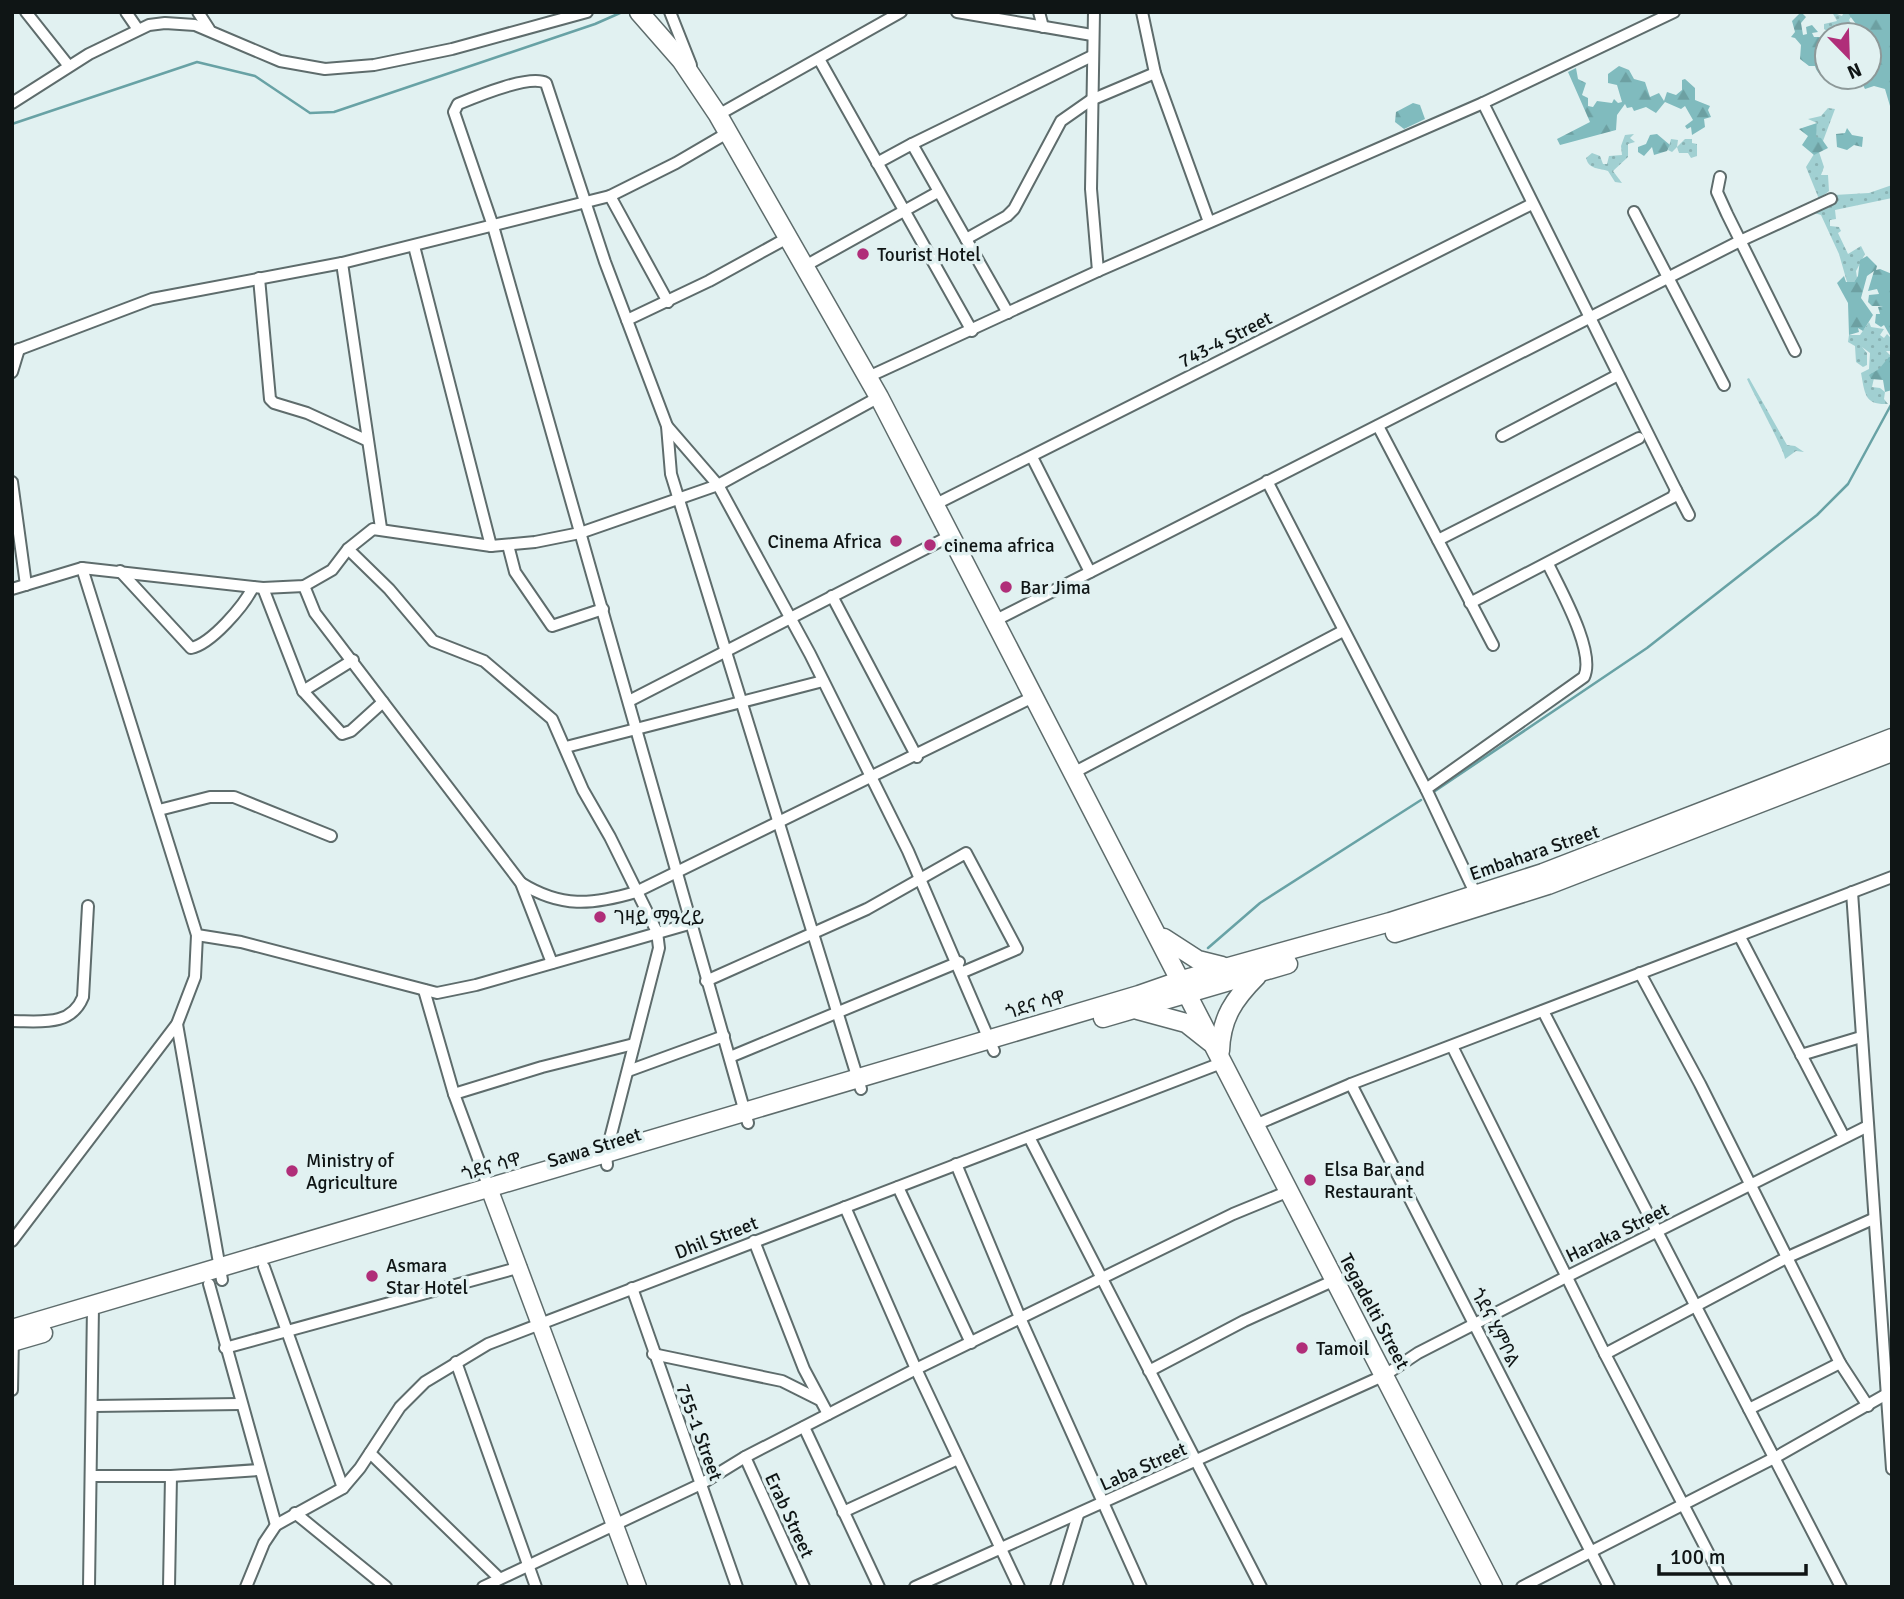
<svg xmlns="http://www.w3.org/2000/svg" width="1904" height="1599" font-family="Signika,'Noto Sans Ethiopic',sans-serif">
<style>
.grass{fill:url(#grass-dots)}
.forest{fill:url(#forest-firs)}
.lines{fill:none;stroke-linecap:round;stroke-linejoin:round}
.stream{stroke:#68a2a5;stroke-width:2.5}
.street-casing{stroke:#5e6c6c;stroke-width:14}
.secondary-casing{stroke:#5e6c6c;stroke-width:19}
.primary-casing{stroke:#5e6c6c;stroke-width:21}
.street{stroke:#fff;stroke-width:10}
.secondary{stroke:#fff;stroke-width:16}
.primary{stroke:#fff;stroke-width:18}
.poi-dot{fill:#b02e79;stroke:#e1f1f1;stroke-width:2.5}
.labels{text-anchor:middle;stroke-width:7;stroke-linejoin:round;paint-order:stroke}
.poi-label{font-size:19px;fill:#0f1515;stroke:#e1f1f1;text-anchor:start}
.street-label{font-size:19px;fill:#0f1515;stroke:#e1f1f1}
</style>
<defs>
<pattern id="grass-dots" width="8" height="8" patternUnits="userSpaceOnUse" patternTransform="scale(1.75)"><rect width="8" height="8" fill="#a1d0d2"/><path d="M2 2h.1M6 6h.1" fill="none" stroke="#89b2b3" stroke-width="1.8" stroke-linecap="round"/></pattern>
<pattern id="forest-firs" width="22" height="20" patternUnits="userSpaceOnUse" patternTransform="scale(1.75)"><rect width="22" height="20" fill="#80bbbe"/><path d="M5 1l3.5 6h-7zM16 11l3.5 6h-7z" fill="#6da0a2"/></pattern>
</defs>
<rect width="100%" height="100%" fill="#e1f1f1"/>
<!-- grass -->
<g class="grass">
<polygon points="1832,12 1842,16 1844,12 1852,15 1849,20 1853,27 1848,35 1836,35 1839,30 1835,24 1830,33 1824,29 1824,24 1837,21"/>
<polygon points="1828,108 1835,109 1823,141 1815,138 1817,123 1808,119 1821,116"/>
<path d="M1634,134l-4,4 5,4 -7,2v13l-15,14 9,12 -7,-1 -7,-11c-8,-3 -19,-1 -22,-13l6,-5 8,3 3,8h4l2,-8 13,-1 -1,-9 4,-11z"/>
<polygon points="1671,139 1678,140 1677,147 1685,139 1692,139 1692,143 1697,144 1697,156 1691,158 1688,153 1679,153 1677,147 1672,152 1668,150"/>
<polygon points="1819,152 1824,167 1821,175 1828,175 1829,191 1819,199 1806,167 1814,154"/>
<polygon points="1892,185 1892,198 1835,210 1836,219 1830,220 1830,226 1839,227 1841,231 1838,233 1848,254 1861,246 1865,254 1856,271 1857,278 1853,283 1847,282 1839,254 1821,215 1814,213 1802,218 1834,195 1869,193"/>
<path d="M1869,322l2,5 13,2 -4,6 4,3 3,-4 5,5v12h-6l6,6 -21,22 3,-1 -2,9 8,1 5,4 -1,7 4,5c-23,1 -23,-9 -27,-31l8,-4 1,-16 -8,-6 5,6v12l-4,2 -7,-5 -1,-16 -7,-4 1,-7h11z"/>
<path d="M1749,378l38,67 8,1 9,6 -8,-1 -11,8c0,-8 -32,-66 -38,-80z"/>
</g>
<!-- forest -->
<g class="forest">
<path d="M1801,12l5,5 -5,6 2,12 4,-1 -1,-7 6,-2 6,7 -6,1 2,4h13v40h31l-2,4 -10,6 -5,-6c-11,0 -24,-5 -26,-15h-6l-9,-7 1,-14 -6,-7 -4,-1 4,-5 -3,-11z"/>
<polygon points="1847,12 1892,12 1890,106 1885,89 1874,86 1865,89 1860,79 1869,77 1869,35 1848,35 1848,29 1856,24"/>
<polygon points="1619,66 1629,70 1634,79 1645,82 1650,97 1659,93 1664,101 1667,92 1676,95 1682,90 1682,80 1685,79 1695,88 1695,100 1710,106 1708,110 1711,117 1704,119 1705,127 1692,135 1691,127 1687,129 1685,126 1693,120 1685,106 1681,109 1665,102 1656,113 1646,107 1634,111 1632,107 1627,108 1625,104 1617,115 1616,130 1560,145 1557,139 1590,122 1568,72 1576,68 1578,79 1586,83 1582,95 1588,98 1588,106 1593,107 1597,101 1612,103 1614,99 1618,103 1622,102 1617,85 1608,83 1608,74"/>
<polygon points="1413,103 1420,105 1425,119 1404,129 1395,122 1396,112"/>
<polygon points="1817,123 1816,137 1821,138 1828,148 1814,155 1802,145 1808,136 1799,129"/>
<polygon points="1847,128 1852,135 1863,137 1862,147 1854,145 1847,150 1837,147 1836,134 1845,133"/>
<polygon points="1657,134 1670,145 1667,151 1654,155 1652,147 1644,156 1638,152 1638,147 1646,144 1650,135"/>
<polygon points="1867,256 1877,266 1876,270 1880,269 1892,274 1892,339 1884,325 1881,327 1875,323 1876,314 1880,314 1878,307 1883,306 1872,306 1868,302 1869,295 1879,294 1877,289 1868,291 1874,271 1867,276 1861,298 1873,315 1863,331 1858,328 1859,332 1849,335 1848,303 1837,283 1844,276 1846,282 1854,282 1858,276 1860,260"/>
<polygon points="1889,357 1892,357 1892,390 1885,392 1883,380 1871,379 1869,375 1879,369"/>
</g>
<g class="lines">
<!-- stream -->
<g class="stream">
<polyline points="12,124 197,62 255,76 310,113 334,112 595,24 620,13"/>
<polyline points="1435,791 1647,648 1817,515 1848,484 1892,403"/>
<polyline points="1208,948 1260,903 1421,800"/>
</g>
<defs>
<g id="street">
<polyline points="26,12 68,65"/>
<polyline points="126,12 137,28"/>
<polyline points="198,12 209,29"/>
<polyline points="670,12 691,65"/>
<polyline points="957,12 1092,35"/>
<polyline points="1039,12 1043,27"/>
<polyline points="1094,12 1091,189 1098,271"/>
<polyline points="1142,12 1155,73 1209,222"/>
<polyline points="819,59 972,331"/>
<polyline points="12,103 89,54 149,25 165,23 195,25 280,61 325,69 374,65 452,49 587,12"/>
<polyline points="718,115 901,12"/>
<polyline points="912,144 1092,56"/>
<polyline points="877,163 912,144 1008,313"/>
<polyline points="1720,177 1717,192 1727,214 1795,351"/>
<polyline points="610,196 668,302"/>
<polyline points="1634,212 1724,385"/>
<polyline points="966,239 1007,216 1014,209 1061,121 1091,100 1155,73"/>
<polyline points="414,246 491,546"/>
<polyline points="342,263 381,528"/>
<polyline points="805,266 938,192"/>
<polyline points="259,278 270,399 274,403 307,413 366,440"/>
<polyline points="627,320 709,281 789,237"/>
<polyline points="12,352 152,299 342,263 610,196 676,163 729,132"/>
<polyline points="12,372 19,349"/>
<polyline points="868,377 1098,271 1483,103 1674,12"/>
<polyline points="667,426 718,485 810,654 908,851 994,1051"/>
<polyline points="1378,426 1493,645"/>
<polyline points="1502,436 1618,375"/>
<polyline points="1032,457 1090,572"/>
<polyline points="1267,481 1426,789 1477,897"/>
<polyline points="12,482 26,585"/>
<polyline points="1676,490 1689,515"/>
<polyline points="934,505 1532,204"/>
<polyline points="1438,540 1639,438"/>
<polyline points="508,545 515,572 552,626 603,609"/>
<polyline points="348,549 389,589 433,641 484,661 552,719 583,790 610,837 657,932 659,948 606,1154 607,1165"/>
<polyline points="82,568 197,935 241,942 437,993 476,985 689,924"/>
<path d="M120,571l71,77c20,-4 53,-42 62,-61"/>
<polyline points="304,586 315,613 521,883 552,963"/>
<polyline points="263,588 303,691 342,734 351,731 383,702"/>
<polyline points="12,589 82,568 263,588 304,586 332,570 348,549 373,529 491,546 535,542 580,533 718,485 879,397"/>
<polyline points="832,596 917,757"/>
<polyline points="1470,603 1673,497 1676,490 1483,103"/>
<polyline points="994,621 1740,241 1831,199"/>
<polyline points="303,691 353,660"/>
<polyline points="629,701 950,536"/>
<polyline points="566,747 823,681"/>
<polyline points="1073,773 1343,631"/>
<path d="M1426,789l158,-112c12,-25 -24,-88 -36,-113"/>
<polyline points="159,810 210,797 234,797 331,836"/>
<path d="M521,883c40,25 71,22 115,9l397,-195"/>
<polyline points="1852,892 1892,1469"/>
<polyline points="1740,937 1844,1137"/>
<polyline points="1640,973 1700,1084 1840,1363 1868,1406"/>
<polyline points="706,981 867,909 966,853 1017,949 963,972"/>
<polyline points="424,990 454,1094 489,1188"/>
<polyline points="1543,1011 1841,1587"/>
<path d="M12,1021c28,0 59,6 71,-24l5,-91"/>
<polyline points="177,1024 222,1280"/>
<polyline points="1452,1046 1605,1354 1726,1587"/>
<polyline points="1801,1055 1861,1037"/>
<polyline points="730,1057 959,962"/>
<polyline points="628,1071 724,1036"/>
<polyline points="1351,1084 1609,1587"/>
<polyline points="454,1094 542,1067 634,1044"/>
<path d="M748,1123l-255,-897 -39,-114 4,-8c17,-7 72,-30 88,-21l59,179 62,164 4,48 190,615"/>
<polyline points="1255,1125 1351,1084 1892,877"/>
<polyline points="1029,1137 1261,1587"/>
<polyline points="956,1164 1021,1320 1141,1587"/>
<polyline points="898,1187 971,1343"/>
<polyline points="845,1207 916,1369 1019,1587"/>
<polyline points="12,1241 177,1024 195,977 197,935"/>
<polyline points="754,1241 804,1369 828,1414"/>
<polyline points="264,1267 343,1488"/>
<polyline points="209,1284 276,1525"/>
<polyline points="632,1288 737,1587"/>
<polyline points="225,1348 521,1267"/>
<polyline points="653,1354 782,1381 818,1399"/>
<polyline points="1605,1354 1788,1257 1873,1219"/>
<polyline points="456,1362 536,1587"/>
<polyline points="1149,1371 1244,1321 1335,1280"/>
<polyline points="12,1390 13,1336"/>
<polyline points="94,1406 240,1404"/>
<polyline points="1749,1409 1840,1363"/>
<polyline points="804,1427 879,1587"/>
<polyline points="370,1453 499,1578"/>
<polyline points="745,1457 804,1587"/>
<polyline points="92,1476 171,1476 258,1470"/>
<polyline points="843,1512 958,1459"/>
<polyline points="295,1513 386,1587"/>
<polyline points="89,1587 93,1306"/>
<polyline points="169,1587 171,1476"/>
<polyline points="246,1587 264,1543 276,1525 343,1488 360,1468 400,1407 425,1382 488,1344 1224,1062"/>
<polyline points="483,1587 701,1484 745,1457 916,1369 1233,1214 1289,1191"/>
<polyline points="915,1587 1385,1375 1418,1353 1566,1277 1868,1126"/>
<polyline points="1056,1587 1078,1515"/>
<polyline points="1522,1587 1776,1457 1885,1395"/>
</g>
<polyline id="secondary" points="489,1188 638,1587"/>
<g id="primary">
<polyline points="639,12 681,60 718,115 879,397 1493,1587"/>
<polyline points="1395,933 1548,885 1892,752"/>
<polyline points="1164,938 1198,960 1222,966"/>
<polyline points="1138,1010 1186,1023 1210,1042"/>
<polyline points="1103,1018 1288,964"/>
<path d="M1220,1051c1,-33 14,-52 37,-75"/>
<polyline points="12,1329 1139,995 1182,980 1390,922 1543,873 1892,738"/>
<polyline points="12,1342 43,1333"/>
</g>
</defs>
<!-- street casing -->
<use href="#street" class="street-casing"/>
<!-- secondary casing -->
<use href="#secondary" class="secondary-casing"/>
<!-- primary casing -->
<use href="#primary" class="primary-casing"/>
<!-- street -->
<use href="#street" class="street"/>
<!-- secondary -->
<use href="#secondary" class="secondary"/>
<!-- primary -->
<use href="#primary" class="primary"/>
</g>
<!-- markers -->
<g class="poi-dot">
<circle cx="863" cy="254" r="7"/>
<circle cx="896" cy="541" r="7"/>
<circle cx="930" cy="545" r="7"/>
<circle cx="1006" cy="587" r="7"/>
<circle cx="600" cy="917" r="7"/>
<circle cx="292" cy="1171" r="7"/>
<circle cx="1310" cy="1180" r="7"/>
<circle cx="372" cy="1276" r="7"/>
<circle cx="1302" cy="1348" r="7"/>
</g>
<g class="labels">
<!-- poi labels -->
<g class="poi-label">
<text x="877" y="261">Tourist Hotel</text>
<text x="882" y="548" text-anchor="end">Cinema Africa</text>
<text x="944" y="552">cinema africa</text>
<text x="1020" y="594">Bar Jima</text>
<text x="614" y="924">ገዛይ ማዓረይ</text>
<text x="306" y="1167">Ministry of<tspan x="306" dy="22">Agriculture</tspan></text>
<text x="1324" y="1176">Elsa Bar and<tspan x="1324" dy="22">Restaurant</tspan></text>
<text x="386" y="1272">Asmara<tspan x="386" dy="22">Star Hotel</tspan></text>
<text x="1316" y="1355">Tamoil</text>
</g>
<!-- street labels -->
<g class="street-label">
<text transform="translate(1225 339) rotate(-27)" y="7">743-4 Street</text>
<text transform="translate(1534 852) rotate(-19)" y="7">Embahara Street</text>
<text transform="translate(1035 1004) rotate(-16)" y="7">ጎደና ሳዋ</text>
<text transform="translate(594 1147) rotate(-17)" y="7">Sawa Street</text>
<text transform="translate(491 1166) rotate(-16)" y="7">ጎደና ሳዋ</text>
<text transform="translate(1617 1232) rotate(-26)" y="7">Haraka Street</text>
<text transform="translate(716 1237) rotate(-21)" y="7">Dhil Street</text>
<text transform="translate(1375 1311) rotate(62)" y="7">Tegadelti Street</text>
<text transform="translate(1496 1327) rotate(63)" y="7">ጎደና ሂምቦል</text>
<text transform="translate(700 1432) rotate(70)" y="7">755-1 Street</text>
<text transform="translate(1143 1466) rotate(-24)" y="7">Laba Street</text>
<text transform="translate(790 1515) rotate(65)" y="7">Erab Street</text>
</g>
</g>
<!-- border -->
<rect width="1904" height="1599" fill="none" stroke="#0f1515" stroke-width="28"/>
<!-- north arrow -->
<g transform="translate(1848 56) rotate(157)"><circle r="33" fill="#e1f1f1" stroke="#8d9999" stroke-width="2"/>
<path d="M0-5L12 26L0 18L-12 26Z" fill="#b02e79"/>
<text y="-10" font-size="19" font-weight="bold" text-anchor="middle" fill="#0f1515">N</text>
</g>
<!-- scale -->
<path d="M1659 1564v10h147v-10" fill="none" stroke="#0f1515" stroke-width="3.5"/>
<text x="1670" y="1564" font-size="21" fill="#0f1515" stroke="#e1f1f1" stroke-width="5" paint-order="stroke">100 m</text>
</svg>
